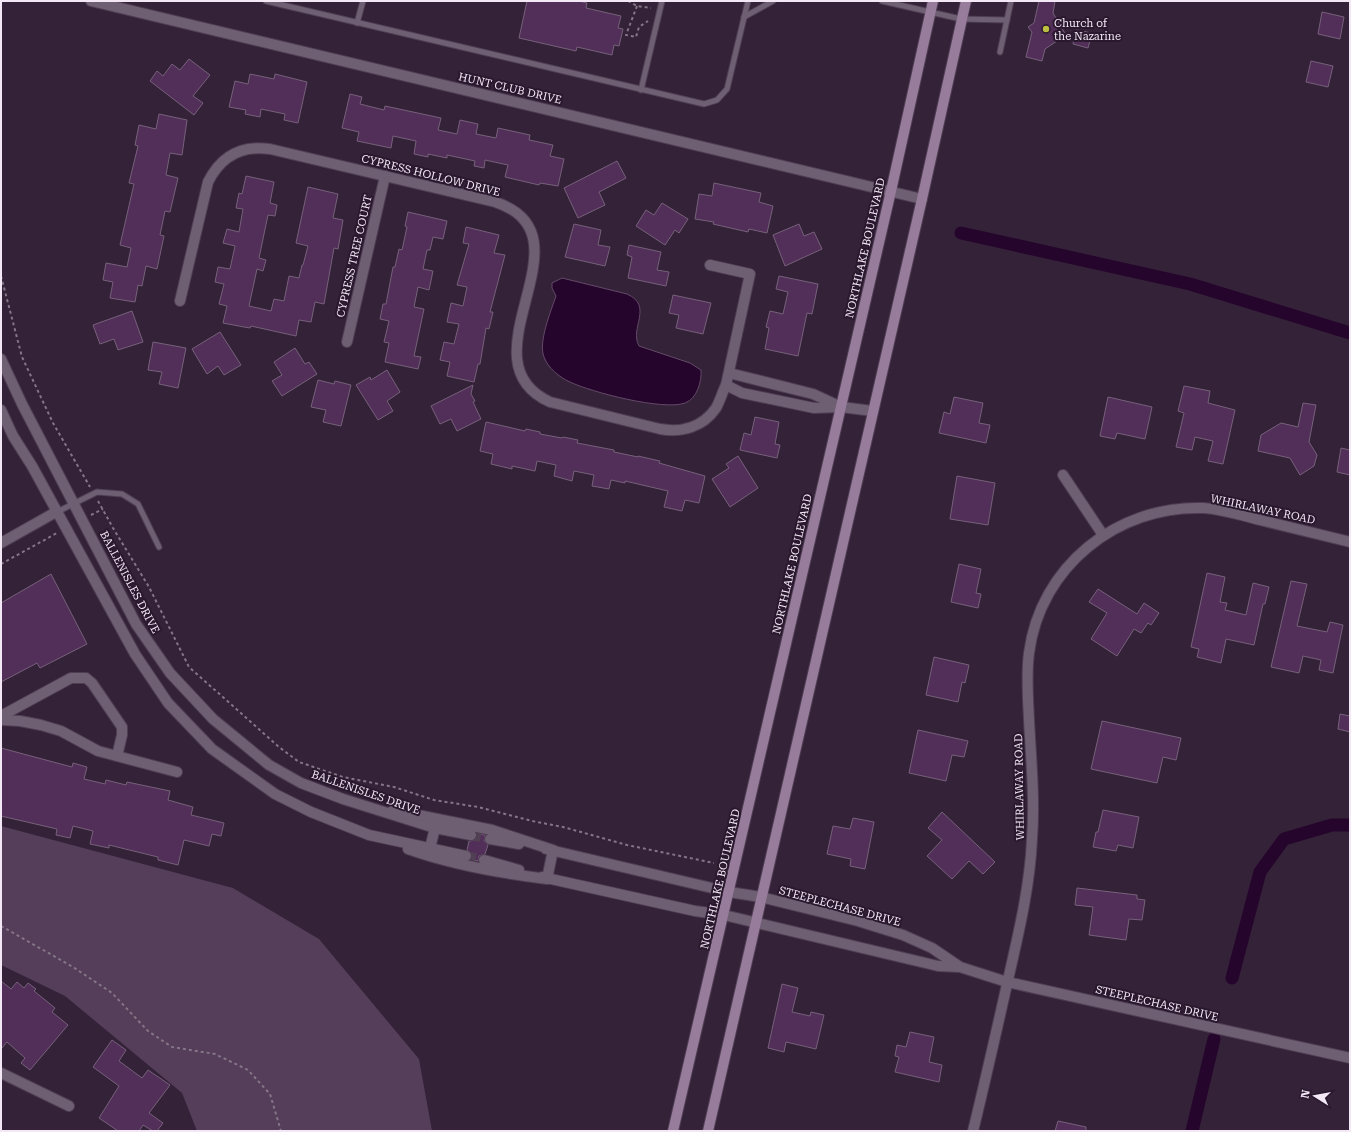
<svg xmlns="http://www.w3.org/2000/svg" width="1351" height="1132" font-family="'Roboto Serif',serif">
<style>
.green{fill:#543e59}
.water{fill:#26052d;stroke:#644969}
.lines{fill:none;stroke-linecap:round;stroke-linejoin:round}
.canal{stroke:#26052d;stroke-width:13}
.building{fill:#522f59;stroke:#76617a}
.minor-tunnel{stroke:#514054;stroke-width:10;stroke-dasharray:10 5;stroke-linecap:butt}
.service-casing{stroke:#4f3e53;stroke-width:7}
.minor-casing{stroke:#4f3e53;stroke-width:12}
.tertiary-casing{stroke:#4f3e53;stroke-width:12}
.secondary-casing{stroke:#4f3e53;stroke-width:12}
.path{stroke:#847587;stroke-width:2;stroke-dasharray:3 3;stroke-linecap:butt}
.service{stroke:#6f5f73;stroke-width:5}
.minor{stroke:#6f5f73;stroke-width:10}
.tertiary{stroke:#6f5f73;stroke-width:10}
.secondary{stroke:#977c9c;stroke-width:10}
.poi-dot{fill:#bdbf43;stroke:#2a182e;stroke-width:1.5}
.labels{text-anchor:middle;stroke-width:4;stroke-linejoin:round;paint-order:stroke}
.poi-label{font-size:11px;fill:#f4e8f6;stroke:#2a182e;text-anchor:start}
.street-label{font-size:11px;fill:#f4e8f6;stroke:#2a182e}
</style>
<rect width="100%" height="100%" fill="#342238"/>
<!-- green -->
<polygon class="green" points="1,826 233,888 319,939 419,1059 432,1131 197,1131 182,1093 65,996 1,965"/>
<!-- water -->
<path class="water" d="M562,278l65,16c27,12 2,34 12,52l51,17 11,7c1,11 -4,29 -16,33 -22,8 -94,-11 -115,-21 -11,-5 -22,-14 -26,-25 -6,-15 7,-46 12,-61l-4,-8v-5z"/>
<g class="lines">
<!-- canal -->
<g class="canal">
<polyline points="961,233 1190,284 1350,333"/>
<polyline points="1232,978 1260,872 1284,839 1332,825 1350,825"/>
<polyline points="1192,1131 1214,1039"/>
</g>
</g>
<!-- building -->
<g class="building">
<polygon points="527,1 579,1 587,3 586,8 621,16 618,28 623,29 619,46 614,45 612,55 577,47 576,51 519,38"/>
<polygon points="1039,1 1055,1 1053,13 1066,35 1045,49 1042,61 1026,57 1032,32 1028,27 1034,23"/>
<polygon points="1322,12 1344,17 1340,39 1318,34"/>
<polygon points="1076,30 1092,33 1088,48 1073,44"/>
<polygon points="189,59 210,75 193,96 203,103 194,115 150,81 157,71 163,76 172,64 180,70"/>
<polygon points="1311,61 1333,66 1328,87 1306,82"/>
<polygon points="250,74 274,79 275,74 307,82 298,123 284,120 285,114 261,109 260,117 245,114 246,110 229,107 235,81 248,84"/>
<polygon points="350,94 362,97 360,104 384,110 385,106 441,118 438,130 457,134 460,120 478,124 476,134 496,138 498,128 530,135 529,140 553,145 550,156 564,159 558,186 540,183 539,185 505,177 508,165 485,160 484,168 474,166 475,161 447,155 447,158 428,154 428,157 414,154 416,141 393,136 391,148 357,141 359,132 342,128"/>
<polygon points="159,114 187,120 182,155 170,153 166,175 178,178 170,212 165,211 160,235 164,236 157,269 146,266 142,286 138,285 135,302 110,298 113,282 103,280 106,263 127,267 131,248 120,245 134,184 129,183 138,146 135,145 139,125 156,129"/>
<polygon points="617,161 626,178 599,192 605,205 578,218 564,188"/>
<polygon points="246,176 274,182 270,203 277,205 275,216 268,215 259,258 266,260 263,271 257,269 249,306 271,311 274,299 284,301 289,276 299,278 302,265 303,265 308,246 296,243 308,187 338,194 333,218 343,220 338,249 334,248 324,304 315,302 311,322 299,320 296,336 251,326 250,328 244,327 223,323 227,306 219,304 224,284 215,282 218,267 230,269 235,246 223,243 227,229 239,232 243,209 236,208 239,193 242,194"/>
<polygon points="714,183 761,193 759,202 773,206 767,233 749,229 748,232 713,224 714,222 695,219 699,194 712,196"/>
<polygon points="662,203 688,219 679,233 675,230 665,245 636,226 646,210 654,215"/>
<polygon points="408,212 447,221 443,239 433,237 430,250 427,250 423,269 433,271 429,290 418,287 414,307 424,309 414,356 421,357 418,369 385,362 389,343 384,342 389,321 380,319 383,304 386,304 393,267 395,267 399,249 402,250 407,227 405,226"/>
<polygon points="574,224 601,230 598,245 610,247 605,266 565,257"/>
<polygon points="799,224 804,236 814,232 822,249 785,266 773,235"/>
<polygon points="466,227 499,235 494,253 505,255 490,312 493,312 489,329 486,328 480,364 478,364 474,382 447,376 450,362 440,360 444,342 454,344 459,324 447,322 451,303 463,306 467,287 457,285 469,244 463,243"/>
<polygon points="629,245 661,252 657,270 669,272 666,286 628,278 632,257 627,255"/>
<polygon points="779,276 818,284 812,314 807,313 798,356 765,349 769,328 766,327 770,311 783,314 788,292 776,289"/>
<polygon points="673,295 711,303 703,334 676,328 679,315 669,313"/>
<polygon points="132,311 143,342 118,350 114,339 100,344 93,325"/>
<polygon points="220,332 241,365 224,375 218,366 207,374 192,349"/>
<polygon points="153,342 186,348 178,388 159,384 162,372 148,370"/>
<polygon points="295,348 305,364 309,362 317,374 282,396 272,381 282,375 274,362"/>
<polygon points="387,370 400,392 387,401 393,411 378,420 356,385 370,377 371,380"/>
<polygon points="318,380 334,384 335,381 351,385 341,426 323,422 326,410 311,407"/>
<polygon points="473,385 471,394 475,401 473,402 481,419 457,431 451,419 440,424 431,406"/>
<polygon points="1184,386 1210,391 1208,403 1235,410 1223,464 1208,461 1213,441 1195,437 1192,450 1176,447 1184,413 1178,411"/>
<polygon points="954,397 983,403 979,423 990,425 986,443 939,433 944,412 950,414"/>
<polygon points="1108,397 1152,407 1145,439 1117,433 1115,439 1100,436"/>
<polygon points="1303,403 1316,405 1309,442 1317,455 1314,466 1300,475 1290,458 1258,451 1261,435 1281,423 1298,427"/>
<polygon points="755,417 779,422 775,444 780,445 777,458 740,450 744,433 751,435"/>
<polygon points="486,422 525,431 526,429 540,432 540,434 562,438 563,437 578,440 577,443 614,450 614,452 638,457 638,456 660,461 659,463 705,476 699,503 685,500 682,511 664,507 668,491 625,481 625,483 611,480 609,489 592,486 594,475 574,471 572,481 554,476 556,465 537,461 535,471 512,466 512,469 491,464 493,454 480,451"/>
<polygon points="1341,448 1350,450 1350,475 1337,472"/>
<polygon points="738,456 758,488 730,507 712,479 729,468 726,464"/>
<polygon points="957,476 995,483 988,525 950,519"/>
<polygon points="959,564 981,569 976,593 981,594 978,608 951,602"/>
<polygon points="1207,573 1225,577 1220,602 1227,603 1225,610 1246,615 1253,583 1269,587 1265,604 1263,604 1254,645 1226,639 1221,663 1197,657 1199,649 1191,647"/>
<polygon points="51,574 87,644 40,668 37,663 1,682 1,603"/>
<polygon points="1291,581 1307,584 1297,626 1327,632 1330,622 1343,625 1333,673 1319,670 1321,660 1303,656 1299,673 1271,667"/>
<polygon points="1098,589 1137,614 1144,603 1159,613 1151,625 1148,623 1141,633 1134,629 1117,656 1091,639 1107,613 1089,602"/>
<polygon points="934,657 969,665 965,683 962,682 958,702 926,695"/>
<polygon points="1340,714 1350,716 1350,732 1338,729"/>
<polygon points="1102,721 1181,738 1176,760 1163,757 1157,783 1091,769"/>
<polygon points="918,730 968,741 964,757 952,755 946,781 909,773"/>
<polygon points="1,748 72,767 73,763 87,767 84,779 105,784 106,780 126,785 127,782 170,791 168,800 193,807 191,815 224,823 221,836 212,834 209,846 184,840 178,865 158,860 158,857 109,845 109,848 90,844 93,831 73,826 70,838 56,835 57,829 1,816"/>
<polygon points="1103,810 1139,817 1133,848 1118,845 1116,851 1093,847 1096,832 1098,832"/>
<polygon points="942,812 995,862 983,874 969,861 952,879 927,856 942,840 928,828"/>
<polygon points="853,818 874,822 865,869 850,866 851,859 827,854 833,826 850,829"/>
<polygon points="477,834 485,835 484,841 488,845 485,854 479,856 478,861 471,860 472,854 467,850 469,841 476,840"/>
<polygon points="1077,888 1137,895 1137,899 1145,900 1142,920 1129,919 1126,940 1089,935 1093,907 1075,905"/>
<polygon points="1,981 11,989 17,982 24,988 28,983 36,989 34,991 55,1008 52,1012 68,1025 30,1070 21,1063 25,1058 7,1042 1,1049"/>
<polygon points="782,984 798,988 792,1012 810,1016 811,1012 824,1015 816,1049 786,1042 784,1052 768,1048"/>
<polygon points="910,1032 934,1037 929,1062 942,1065 939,1082 895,1072 899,1057 895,1056 897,1045 906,1047"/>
<polygon points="112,1040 126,1050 119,1061 142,1078 148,1070 170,1085 149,1113 163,1123 157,1131 153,1131 143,1125 139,1131 118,1131 99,1118 119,1086 93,1067"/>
<polygon points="1058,1121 1086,1127 1086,1131 1055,1131"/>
</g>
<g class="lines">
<!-- minor-tunnel -->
<g class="minor-tunnel">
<polyline points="471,835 490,839"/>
<polyline points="466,856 484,860"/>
</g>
<defs>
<g id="service">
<polyline points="266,1 704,104 717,100 727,89 748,1"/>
<polyline points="882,1 961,19 1007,20"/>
<polyline points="744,17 773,1"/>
<polyline points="357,23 363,1"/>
<polyline points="1000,52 1011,1"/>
<polyline points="641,90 662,1"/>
<polyline points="57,512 97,492 122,494 138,504 159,547"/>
</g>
<g id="minor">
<polyline points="91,1 922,199"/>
<path d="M180,301l28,-119c13,-26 34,-37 62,-33l225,53c102,33 -37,158 55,200l110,27c22,4 43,-2 56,-21 4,-7 6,-15 10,-23l24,-111 -40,-9"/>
<polyline points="347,342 385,176"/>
<polyline points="1,359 22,404 136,624 170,673 213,719 269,765 301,783 343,799 435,828 471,835"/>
<polyline points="729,373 813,394 839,406"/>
<polyline points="726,385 742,393 814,408 841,407 873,411"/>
<polyline points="1,410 13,436 32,466 135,654 168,703 212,749 275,794 311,812 369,835 466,856"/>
<polyline points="1063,475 1103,535"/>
<polyline points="1,543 56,512"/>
<polyline points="1,716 71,678 86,678 92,683 122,727 122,735 117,756"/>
<polyline points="1,720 20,721 41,725 61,731 98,751 177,772"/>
<path d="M393,810l99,20 61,20 -6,29c-48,-6 -94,-14 -139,-30"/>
<polyline points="490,839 519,844"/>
<polyline points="430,848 435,828"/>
<polyline points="546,849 729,892"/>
<polyline points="484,860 519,870"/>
<polyline points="542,877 695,911 724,915"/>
<polyline points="1,1073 69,1106"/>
<path d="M973,1131c13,-53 25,-107 37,-160 10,-44 20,-87 22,-132 3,-40 -1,-80 -3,-119 -1,-23 -3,-45 0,-67 11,-86 88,-148 174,-145 20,1 41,8 61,13 28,7 57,14 86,21"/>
</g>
<g id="tertiary">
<polyline points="729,892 761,897 858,921 903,935 932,948 960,967 1007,982 1350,1058"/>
<polyline points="724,915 938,966 960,967"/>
</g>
<g id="secondary">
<polyline points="673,1131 891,191 933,1"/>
<polyline points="708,1131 922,199 966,1"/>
</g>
</defs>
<!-- service casing -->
<use href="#service" class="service-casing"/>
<!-- minor casing -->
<use href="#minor" class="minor-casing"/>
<!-- tertiary casing -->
<use href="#tertiary" class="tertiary-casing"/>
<!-- secondary casing -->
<use href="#secondary" class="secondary-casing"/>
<!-- path -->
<g class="path">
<polyline points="628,1 637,6 651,8"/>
<polyline points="637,6 626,35 636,37 639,27 648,21"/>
<polyline points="1,276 22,357 53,423 90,487"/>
<polyline points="98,501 113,528 149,587 189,667 279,747 299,762 343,777 394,787 434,800 478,807 532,821 563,827 627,845 714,863"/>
<polyline points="91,515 103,509"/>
<polyline points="1,564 57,533"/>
<polyline points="1,926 73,967 112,993 148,1031 172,1047 215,1054 248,1070 270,1094 281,1131"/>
</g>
<!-- service -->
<use href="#service" class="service"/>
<!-- minor -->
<use href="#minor" class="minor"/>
<!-- tertiary -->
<use href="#tertiary" class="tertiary"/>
<!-- secondary -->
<use href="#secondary" class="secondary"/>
</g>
<!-- markers -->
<circle class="poi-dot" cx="1046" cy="29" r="4"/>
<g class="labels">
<!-- poi labels -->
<g class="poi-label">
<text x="1054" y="27">Church of<tspan x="1054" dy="13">the Nazarine</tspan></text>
</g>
<!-- street labels -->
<g class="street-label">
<text transform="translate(510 88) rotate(13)" y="4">HUNT CLUB DRIVE</text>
<text transform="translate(431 175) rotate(14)" y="4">CYPRESS HOLLOW DRIVE</text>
<text transform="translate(865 248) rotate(-77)" y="4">NORTHLAKE BOULEVARD</text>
<text transform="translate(354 256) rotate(-77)" y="4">CYPRESS TREE COURT</text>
<text transform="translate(1263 509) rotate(12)" y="4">WHIRLAWAY ROAD</text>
<text transform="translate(792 564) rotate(-77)" y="4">NORTHLAKE BOULEVARD</text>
<text transform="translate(130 582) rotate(62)" y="4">BALLENISLES DRIVE</text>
<text transform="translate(1019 787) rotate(-91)" y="4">WHIRLAWAY ROAD</text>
<text transform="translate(366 792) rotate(19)" y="4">BALLENISLES DRIVE</text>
<text transform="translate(720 879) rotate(-77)" y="4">NORTHLAKE BOULEVARD</text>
<text transform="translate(840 906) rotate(15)" y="4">STEEPLECHASE DRIVE</text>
<text transform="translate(1157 1003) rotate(13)" y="4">STEEPLECHASE DRIVE</text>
</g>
</g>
<!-- border -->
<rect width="1351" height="1132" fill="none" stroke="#f4e8f6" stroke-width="4"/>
<!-- north arrow -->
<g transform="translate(1315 1096) rotate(281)" stroke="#2a182e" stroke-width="3" paint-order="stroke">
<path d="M0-3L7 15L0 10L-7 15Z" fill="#f4e8f6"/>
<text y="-6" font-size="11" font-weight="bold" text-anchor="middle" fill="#f4e8f6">N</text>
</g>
</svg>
